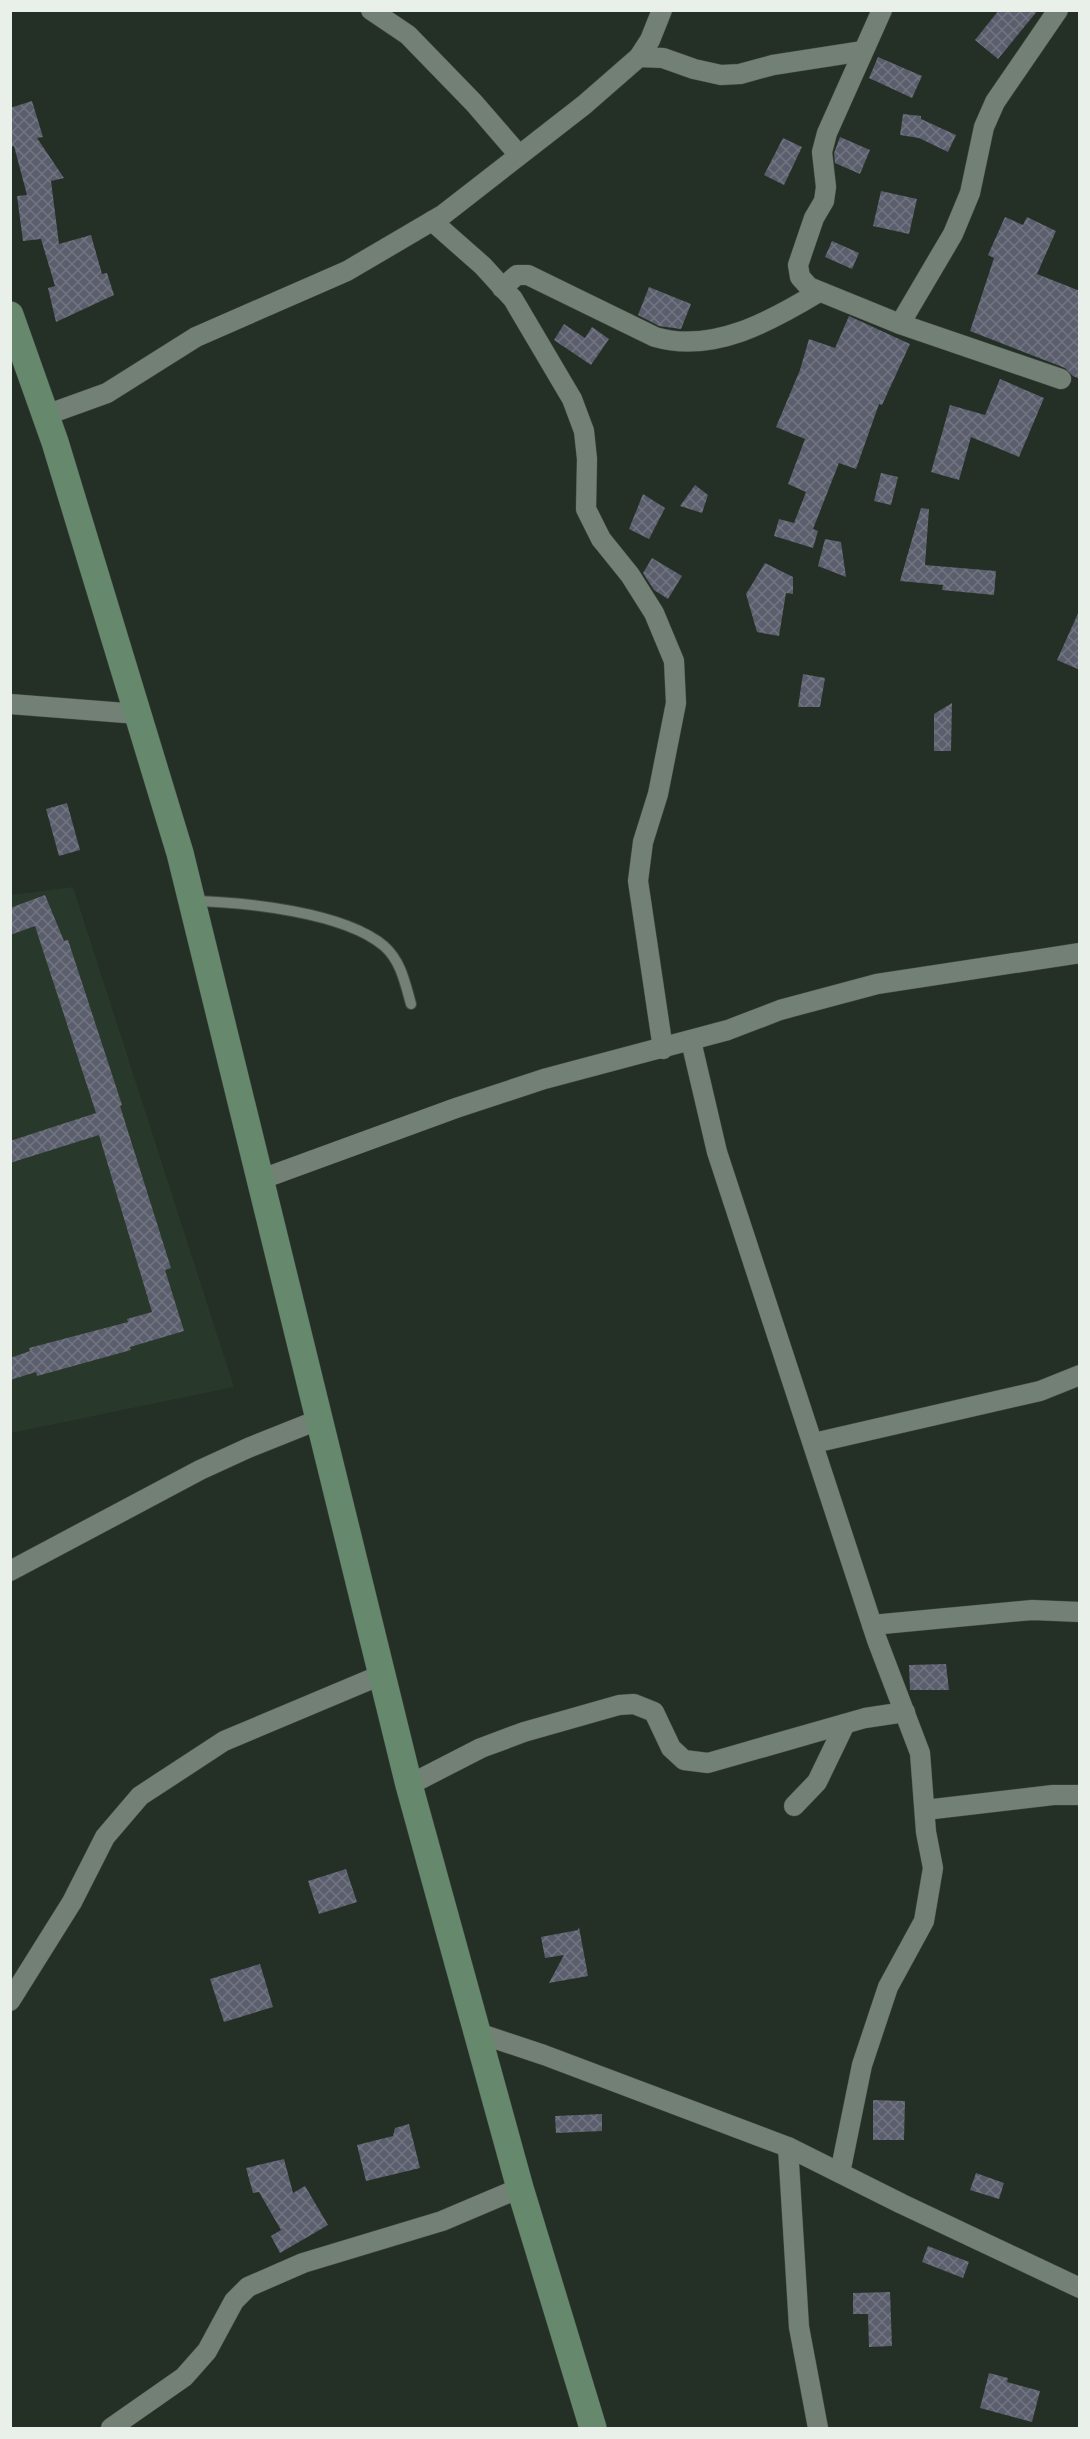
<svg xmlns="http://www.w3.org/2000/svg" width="1090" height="2439" font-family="'Golos Text',sans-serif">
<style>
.built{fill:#28382a}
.building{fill:url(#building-cross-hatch)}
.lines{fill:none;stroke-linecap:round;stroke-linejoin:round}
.service-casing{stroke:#424b43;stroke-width:12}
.minor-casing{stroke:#424b43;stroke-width:21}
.secondary-casing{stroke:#424b43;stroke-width:28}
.service{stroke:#738075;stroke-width:10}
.minor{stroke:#738075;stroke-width:20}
.secondary{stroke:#66896e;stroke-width:27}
</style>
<defs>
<pattern id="building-cross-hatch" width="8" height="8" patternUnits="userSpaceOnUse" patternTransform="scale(1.5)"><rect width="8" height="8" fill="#5b5e6c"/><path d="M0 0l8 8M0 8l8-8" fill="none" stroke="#737581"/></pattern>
</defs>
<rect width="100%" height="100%" fill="#242f26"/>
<!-- built -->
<polygon class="built" points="73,887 234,1387 11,1433 10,895"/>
<!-- building -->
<g class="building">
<polygon points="999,10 1038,10 998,59 975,40"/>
<polygon points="878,57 922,76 912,98 869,78"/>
<polygon points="32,101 43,137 37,138 64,178 51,181 59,244 91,235 102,274 107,273 114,295 56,322 48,288 55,286 41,239 23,241 17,196 27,195 14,146 10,147 10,108"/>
<polygon points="903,114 921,116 921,119 956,135 948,152 919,138 900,135"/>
<polygon points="840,137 870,150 860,174 835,163 834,153"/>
<polygon points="783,138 802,147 784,185 764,175"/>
<polygon points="881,191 917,199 909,234 873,226"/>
<polygon points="1005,217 1023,225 1027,217 1056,231 1037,274 1080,291 1080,379 1073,376 1065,368 970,331 994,258 988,255"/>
<polygon points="832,241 859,253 852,269 825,257"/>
<polygon points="649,287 691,304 681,329 659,326 638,315"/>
<polygon points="849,316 910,344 882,405 879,404 856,469 839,463 813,529 818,531 813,548 774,536 779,519 794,523 806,492 788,484 805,439 776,427 800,370 809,339 835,348"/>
<polygon points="564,324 585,338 592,327 609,339 591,365 554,340"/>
<polygon points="1000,379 1044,398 1019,457 971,437 959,480 931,472 950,405 985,415"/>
<polygon points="881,473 898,477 891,505 874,501"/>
<polygon points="695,485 708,495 702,513 680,506"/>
<polygon points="643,494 665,508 649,539 629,529"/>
<polygon points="921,508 929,509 925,565 996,571 994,595 942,590 943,585 900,581"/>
<polygon points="825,539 841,542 846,577 818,566"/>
<polygon points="652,558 682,576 668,599 654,590 643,573"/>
<polygon points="765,563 793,577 793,594 786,593 779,636 757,632 746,594"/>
<polygon points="1080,609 1080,670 1057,660"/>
<polygon points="803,674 825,678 820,707 798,707"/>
<polygon points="952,703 951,751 934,751 934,714"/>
<polygon points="67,803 80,850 59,856 46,809"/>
<polygon points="45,895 64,941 68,940 122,1105 120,1106 171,1268 165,1270 184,1331 130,1347 131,1350 37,1376 36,1372 10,1380 10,1358 30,1351 29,1348 128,1322 127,1319 152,1312 99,1135 10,1163 10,1141 96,1113 35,926 10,935 10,908"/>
<polygon points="946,1664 949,1690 910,1690 909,1665"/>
<polygon points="346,1869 357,1902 319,1914 308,1881"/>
<polygon points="579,1927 588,1976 549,1983 564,1955 545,1958 541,1937 578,1930"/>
<polygon points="260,1964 273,2007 224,2022 210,1979"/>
<polygon points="873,2100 905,2101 904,2140 873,2140"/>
<polygon points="602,2114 602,2131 556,2133 555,2116"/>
<polygon points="409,2124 420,2168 366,2181 357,2145 393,2136 395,2128"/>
<polygon points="284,2159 293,2193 305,2186 328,2225 280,2253 271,2236 281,2230 259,2192 253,2193 246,2168"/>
<polygon points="976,2173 1004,2183 999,2199 970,2190"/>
<polygon points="928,2246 969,2262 963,2278 922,2262"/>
<polygon points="890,2292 892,2346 869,2347 868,2314 853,2314 853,2293"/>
<polygon points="989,2373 1008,2378 1007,2382 1040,2391 1032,2422 980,2408"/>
</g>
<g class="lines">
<defs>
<path id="service" d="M192,901c52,1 152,11 192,45 17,15 21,37 27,58"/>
<g id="minor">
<polyline points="371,10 408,35 474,103 519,155"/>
<polyline points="882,10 827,133 822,152 826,187 824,201 814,218 798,265 800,277 809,287 900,324 1061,379"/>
<polyline points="639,57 663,58 694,69 721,75 740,74 773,65 863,51"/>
<polyline points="432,221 483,266 513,299 572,399 584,431 587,459 586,509 601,539 630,575 654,613 674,661 676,703 658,794 643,842 638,881 663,1049"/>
<path d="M502,288l15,-13h11l127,62c58,17 116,-16 164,-45"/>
<polyline points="900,324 953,234 970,193 984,127 995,102 1058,10"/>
<polyline points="46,415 107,393 196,337 347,271 444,214 584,105 639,57 650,40 662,10"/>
<polyline points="10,704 138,714"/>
<polyline points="691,1041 717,1152 877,1640 920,1753 926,1832 933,1868 924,1921 888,1987 862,2065 840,2173"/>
<polyline points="259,1180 456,1108 544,1079 728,1030 780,1010 877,984 1080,953"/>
<polyline points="814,1443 1040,1391 1080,1375"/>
<polyline points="10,1571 200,1470 248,1448 318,1420"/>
<polyline points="872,1625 1032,1610 1080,1612"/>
<polyline points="409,1785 481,1748 524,1732 619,1705 634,1704 654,1712 671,1748 684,1760 708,1763 865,1718 905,1712"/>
<polyline points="794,1806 817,1782 845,1724"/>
<polyline points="925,1810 1053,1795 1080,1795"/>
<polyline points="10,2001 72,1902 105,1837 140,1796 224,1741 381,1675"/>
<polyline points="475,2032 544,2055 788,2147 902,2204 1080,2288"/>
<polyline points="788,2147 799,2327 818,2428"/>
<polyline points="111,2428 184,2377 207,2351 234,2301 248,2287 303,2263 442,2221 520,2188"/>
</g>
<polyline id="secondary" points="10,315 55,442 180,853 409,1785 520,2188 593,2428"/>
</defs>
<!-- service casing -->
<use href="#service" class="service-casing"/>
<!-- minor casing -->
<use href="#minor" class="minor-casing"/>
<!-- secondary casing -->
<use href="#secondary" class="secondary-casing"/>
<!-- service -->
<use href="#service" class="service"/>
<!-- minor -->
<use href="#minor" class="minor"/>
<!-- secondary -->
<use href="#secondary" class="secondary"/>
</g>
<!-- border -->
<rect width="1090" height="2439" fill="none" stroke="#e8f0e9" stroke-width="24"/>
</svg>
